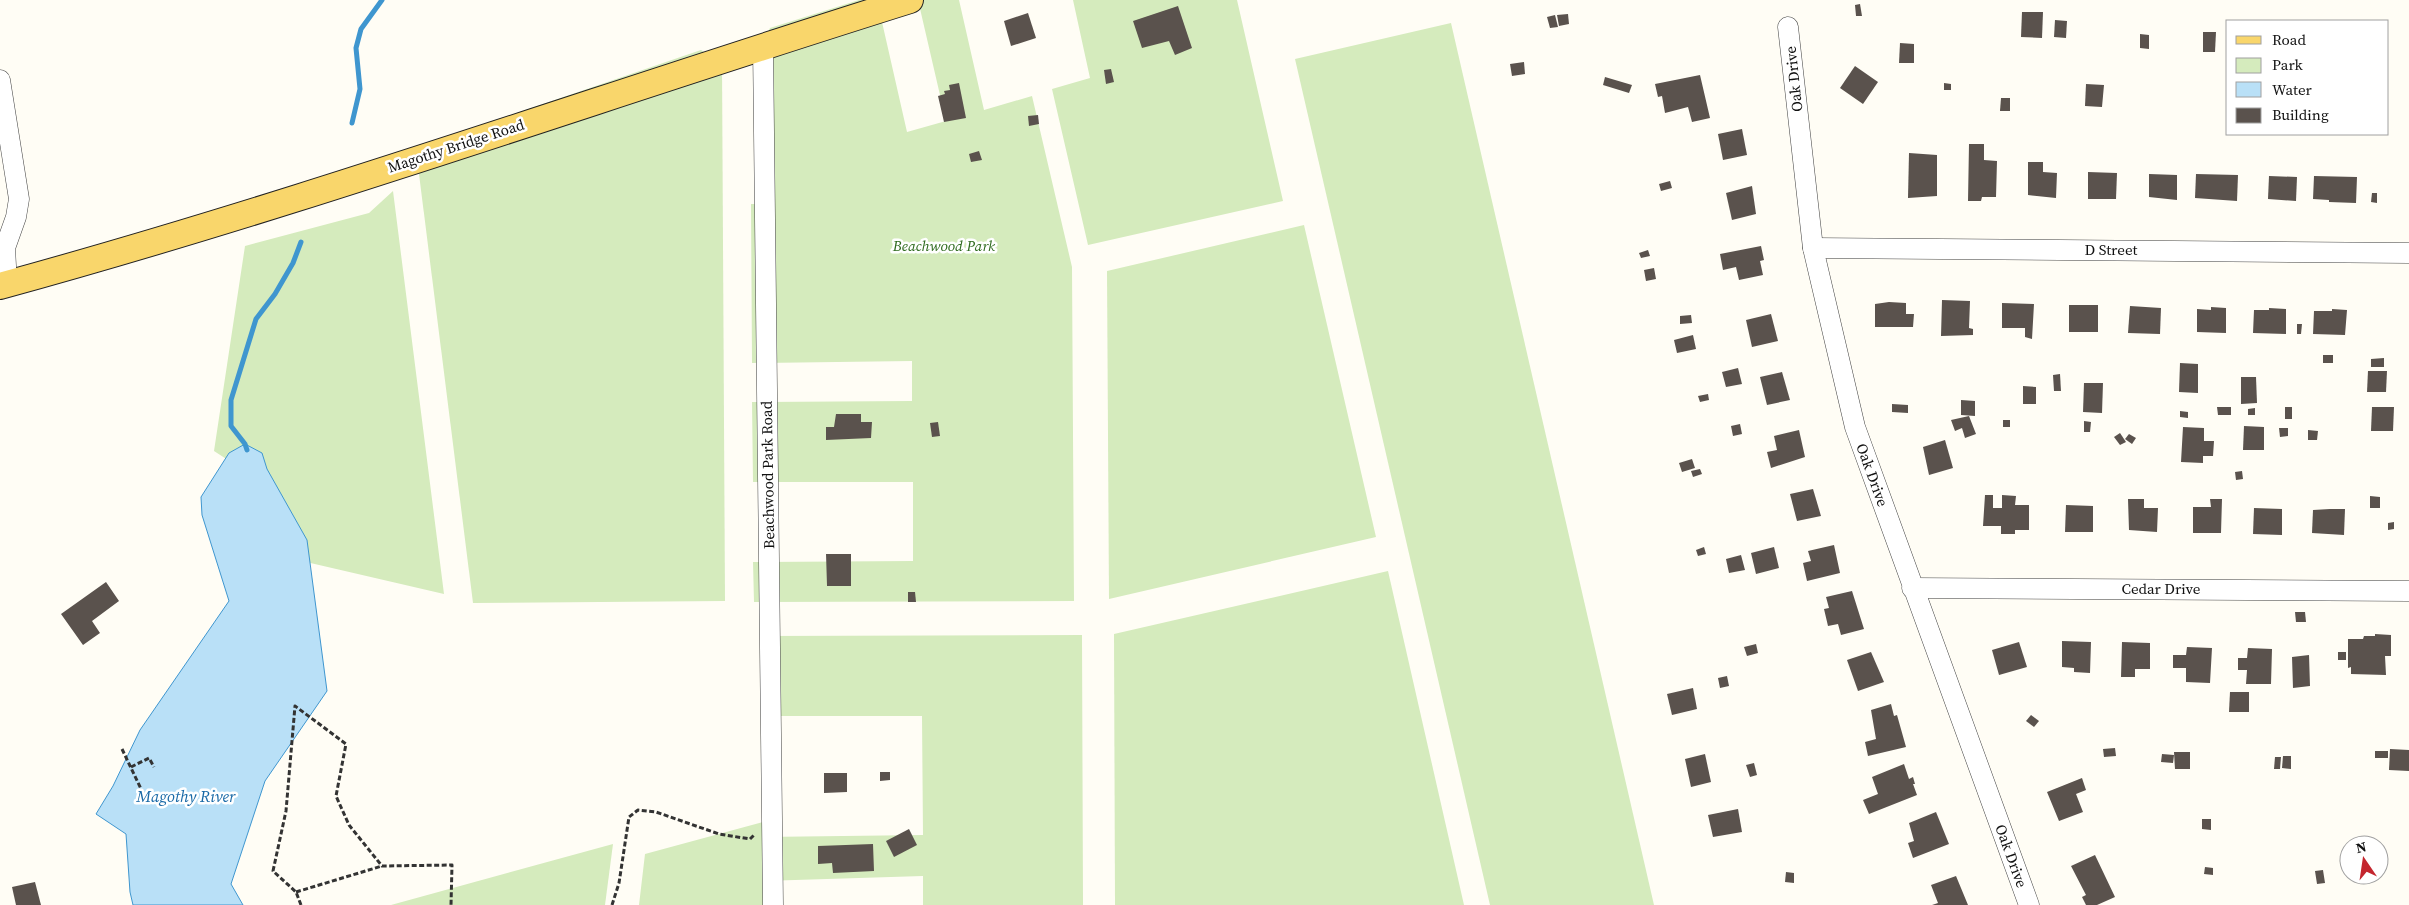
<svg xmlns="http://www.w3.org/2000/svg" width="2409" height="905" font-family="'Source Serif 4',serif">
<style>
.green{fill:#d5ebbd}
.water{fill:#b9e0f7;stroke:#3f96cf}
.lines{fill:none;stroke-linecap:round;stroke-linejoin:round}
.stream{stroke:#3f96cf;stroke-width:5}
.building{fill:#5a524d}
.minor-casing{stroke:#444;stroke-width:21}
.major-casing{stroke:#222;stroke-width:28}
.path{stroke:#333;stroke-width:3;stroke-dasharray:5 2.5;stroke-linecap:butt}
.minor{stroke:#fff;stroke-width:20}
.major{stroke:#f9d66b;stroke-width:26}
.labels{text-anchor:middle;stroke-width:5;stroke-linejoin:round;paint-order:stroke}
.street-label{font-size:15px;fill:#111;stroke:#fff}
.park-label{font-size:15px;font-style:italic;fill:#2f6b1f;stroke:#fff}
.water-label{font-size:16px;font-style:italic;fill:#1768a6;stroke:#fff}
</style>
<rect width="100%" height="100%" fill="#fffdf5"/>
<!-- green -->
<g class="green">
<polygon points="859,0 877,0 907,132 946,121 918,0 959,0 984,110 1032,96 1072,267 1074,601 754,602 753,562 913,561 913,482 753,482 752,402 912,401 912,361 752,363 751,204 761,204 759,48 770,28"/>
<polygon points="1073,0 1237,0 1283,201 1088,245 1052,89 1090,78"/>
<polygon points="1451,23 1654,905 1490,905 1295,59"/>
<polygon points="701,50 722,63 725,601 473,603 418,166 452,135"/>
<polygon points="393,191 444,594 276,555 279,493 214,451 245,246 369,213"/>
<polygon points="1304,225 1376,537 1109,599 1107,271"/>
<polygon points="1388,571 1464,905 1115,905 1114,634"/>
<polygon points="1082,635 1083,905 923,905 923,876 763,881 763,905 639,905 645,854 763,822 763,837 923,835 922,716 762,716 762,636"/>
<polygon points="613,844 605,905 391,905"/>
</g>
<!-- water -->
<polygon class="water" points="245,444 262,453 267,469 307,540 327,691 265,781 231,884 243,905 133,905 130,892 126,834 96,814 113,786 140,730 229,601 202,515 201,497 229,453"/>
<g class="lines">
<!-- stream -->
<g class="stream">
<polyline points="352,123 360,89 356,48 361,29 382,0"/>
<polyline points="247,450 245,444 231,426 231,400 256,319 275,294 293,263 301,242"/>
</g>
</g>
<!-- building -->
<g class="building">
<polygon points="1860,4 1862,16 1856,16 1855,5"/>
<polygon points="1178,6 1192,48 1175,55 1169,41 1142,48 1133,21"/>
<polygon points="2022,12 2043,12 2042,38 2021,37"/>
<polygon points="1028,13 1036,38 1011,46 1004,21"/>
<polygon points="1568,14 1569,24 1559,26 1557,15"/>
<polygon points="1555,15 1558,27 1550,28 1547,17"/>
<polygon points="2055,20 2067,21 2066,38 2054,37"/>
<polygon points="2203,32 2216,32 2215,52 2203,52"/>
<polygon points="2140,34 2149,35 2149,49 2140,48"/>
<polygon points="1900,43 1914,44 1914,63 1899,63"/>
<polygon points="1524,62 1525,74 1512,76 1510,64"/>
<polygon points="1855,66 1878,82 1863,104 1840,88"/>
<polygon points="1111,69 1114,82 1106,84 1104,70"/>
<polygon points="1700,75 1710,118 1692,122 1688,107 1665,113 1662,96 1658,97 1655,84"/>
<polygon points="1605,77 1632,85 1629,93 1603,85"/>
<polygon points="959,83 966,118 944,122 938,96 945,94 944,91 950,90 949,85"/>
<polygon points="1944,83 1951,84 1951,90 1944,90"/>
<polygon points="2086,84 2104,85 2102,107 2085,106"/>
<polygon points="2001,98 2010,98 2010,111 2000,111"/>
<polygon points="1038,115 1039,124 1029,126 1028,116"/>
<polygon points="1742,129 1747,155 1723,160 1718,134"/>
<polygon points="1969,144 1984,144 1984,160 1997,161 1996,197 1982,197 1981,201 1968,201"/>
<polygon points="979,151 982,160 971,162 969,154"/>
<polygon points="1909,153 1937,155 1937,196 1908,198"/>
<polygon points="2028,162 2043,162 2043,172 2057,173 2056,198 2028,195"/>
<polygon points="2088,172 2117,173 2116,199 2088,199"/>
<polygon points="2149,174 2177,175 2177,200 2149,197"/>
<polygon points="2196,174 2238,175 2237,201 2195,198"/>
<polygon points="2269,176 2297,177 2296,201 2268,199"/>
<polygon points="2314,176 2357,177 2356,203 2329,202 2329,200 2313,199"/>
<polygon points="1670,181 1672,188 1661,191 1659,184"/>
<polygon points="1752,186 1756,214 1732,220 1726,193"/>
<polygon points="2372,193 2377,193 2377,203 2371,202"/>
<polygon points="1761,246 1764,260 1760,261 1763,275 1739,280 1736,267 1723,270 1720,254"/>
<polygon points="1648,250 1650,256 1641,258 1639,253"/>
<polygon points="1654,268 1656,279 1646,281 1644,270"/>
<polygon points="1942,300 1970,301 1969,328 1973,329 1973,335 1941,336"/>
<polygon points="1889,302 1906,303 1906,314 1914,314 1913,327 1875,327 1875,304"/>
<polygon points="2002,303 2034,304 2032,339 2025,337 2025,328 2002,328"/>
<rect x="2069" y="305" width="29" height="27"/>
<polygon points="2130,306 2161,308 2160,334 2128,333"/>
<polygon points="2211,307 2226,308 2226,333 2197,332 2197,309 2211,310"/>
<polygon points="2269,308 2286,309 2286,334 2253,333 2254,310 2269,310"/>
<polygon points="2332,309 2347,310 2345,335 2313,334 2314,311 2332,311"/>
<polygon points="1771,314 1778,341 1752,347 1746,320"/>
<polygon points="1691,315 1692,323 1680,324 1680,316"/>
<polygon points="2297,324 2302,324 2301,334 2297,334"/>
<polygon points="1693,335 1696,349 1677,353 1674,340"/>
<rect x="2323" y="355" width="10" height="8"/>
<polygon points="2384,358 2384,367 2371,367 2371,359"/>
<polygon points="2180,363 2198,364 2198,393 2179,392"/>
<polygon points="1738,368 1742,384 1726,387 1722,372"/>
<polygon points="2368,371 2387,371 2386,392 2367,392"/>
<polygon points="1782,372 1790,400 1767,405 1760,377"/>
<polygon points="2060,374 2061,391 2054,391 2053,375"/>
<polygon points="2241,377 2256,377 2257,403 2241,404"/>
<polygon points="2084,383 2103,383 2102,413 2083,412"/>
<polygon points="2023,386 2036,387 2036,404 2023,404"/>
<polygon points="1708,394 1709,400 1700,402 1698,396"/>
<polygon points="1961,400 1975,401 1975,416 1961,415"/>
<polygon points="1892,404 1908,405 1908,413 1892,412"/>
<polygon points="2217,407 2231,407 2231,415 2218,415"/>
<rect x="2285" y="407" width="7" height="12"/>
<polygon points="2372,407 2394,407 2393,431 2371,431"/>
<polygon points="2255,408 2255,415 2248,415 2248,409"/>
<polygon points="2180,411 2188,412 2188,418 2180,417"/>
<polygon points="836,414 861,414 861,422 872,422 871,438 826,440 826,427 834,427"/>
<polygon points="1969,416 1976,434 1965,438 1962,428 1955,431 1951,420"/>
<rect x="2003" y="420" width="7" height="7"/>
<polygon points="2084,421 2091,422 2090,432 2084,432"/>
<polygon points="938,422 940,436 932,437 930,423"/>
<polygon points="1740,424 1742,434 1733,436 1731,426"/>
<polygon points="2244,426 2264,427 2264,450 2243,450"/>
<polygon points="2183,427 2204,428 2204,441 2214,441 2213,456 2203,456 2203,463 2181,462"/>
<polygon points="2279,428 2288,428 2288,436 2280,437"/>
<polygon points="1799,430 1805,457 1771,468 1767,452 1777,450 1774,436"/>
<polygon points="2308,430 2318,431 2317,440 2308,440"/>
<polygon points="2120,433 2126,442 2120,445 2114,437"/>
<polygon points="2129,434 2136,438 2132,444 2125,439"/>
<polygon points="1945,440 1953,468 1929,475 1923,447"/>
<polygon points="1692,459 1695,468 1682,472 1679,463"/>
<polygon points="1700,469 1702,474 1693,477 1691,471"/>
<polygon points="2242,471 2243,479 2236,480 2235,472"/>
<polygon points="1813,489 1821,516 1797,521 1790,494"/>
<polygon points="1985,495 1993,495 1993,508 2002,508 2002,495 2016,496 2015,505 2029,505 2029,530 2015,530 2015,534 2001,534 2001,526 1983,526"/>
<polygon points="2370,496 2380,497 2380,508 2370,508"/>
<polygon points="2128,499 2144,499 2144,508 2158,508 2157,532 2129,530"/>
<polygon points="2210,499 2222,499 2221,533 2193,533 2193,507 2211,507"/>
<polygon points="2066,505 2093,506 2093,532 2065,532"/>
<polygon points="2254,508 2282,509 2282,535 2253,534"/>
<polygon points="2330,509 2345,509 2344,535 2312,533 2313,510"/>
<polygon points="2394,522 2394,529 2388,530 2388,523"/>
<polygon points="1834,545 1840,573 1807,581 1803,563 1811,561 1808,551"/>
<polygon points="1704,547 1706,554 1698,556 1696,550"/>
<polygon points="1774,547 1779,568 1756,574 1751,553"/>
<polygon points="826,554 851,554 851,586 827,586"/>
<polygon points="1741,555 1745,570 1729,573 1726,559"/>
<polygon points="106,582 119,601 92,621 100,633 83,645 61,614"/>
<polygon points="1852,591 1864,629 1841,635 1838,624 1828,626 1824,609 1829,608 1826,597"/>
<polygon points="908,592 915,592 916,602 908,602"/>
<polygon points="2295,612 2305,612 2306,622 2296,622"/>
<polygon points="2375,634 2391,635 2391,656 2385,656 2386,675 2351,674 2351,667 2348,668 2348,639 2363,639 2364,636 2375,636"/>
<polygon points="2062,641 2091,642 2090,673 2074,672 2074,668 2062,667"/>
<polygon points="2019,642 2027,667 1999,675 1992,650"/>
<polygon points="2122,642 2150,643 2150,669 2135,669 2135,677 2121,677"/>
<polygon points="1756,644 1758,653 1747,656 1744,647"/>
<polygon points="2187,647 2212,648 2210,683 2186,682 2186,668 2173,668 2173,655 2186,655"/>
<polygon points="2248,648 2272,649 2271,684 2246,684 2247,670 2238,670 2238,658 2247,658"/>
<polygon points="1871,652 1884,682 1858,691 1847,660"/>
<rect x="2338" y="652" width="8" height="8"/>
<polygon points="2309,655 2310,686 2293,688 2292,657"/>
<polygon points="1727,676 1729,686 1720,688 1718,678"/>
<polygon points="1693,688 1697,709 1672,715 1667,694"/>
<polygon points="2230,692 2249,692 2249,712 2229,712"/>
<polygon points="1891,704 1894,716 1897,715 1906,747 1868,756 1865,742 1876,739 1871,710"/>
<polygon points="2031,715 2039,721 2034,727 2026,721"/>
<polygon points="2115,748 2116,756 2104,757 2103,749"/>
<polygon points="2390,749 2409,750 2409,771 2389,770"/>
<rect x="2375" y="751" width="13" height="7"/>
<polygon points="2174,752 2190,752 2190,769 2175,769"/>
<polygon points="1705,754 1711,782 1691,787 1685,759"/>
<polygon points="2162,754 2174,755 2173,763 2161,762"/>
<polygon points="2283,756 2291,756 2291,769 2282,768"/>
<polygon points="2275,757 2281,757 2280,769 2274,769"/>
<polygon points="1754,763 1757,775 1750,777 1746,765"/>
<polygon points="1904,764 1909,779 1913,777 1915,784 1913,784 1917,795 1869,814 1863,800 1878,794 1872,777"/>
<polygon points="880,772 890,772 890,780 880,781"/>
<polygon points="824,773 847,773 847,792 824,793"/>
<polygon points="2082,778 2086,790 2076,794 2083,812 2059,821 2047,792"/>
<polygon points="1738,809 1742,832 1713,837 1708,815"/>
<polygon points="1936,812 1949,844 1913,858 1908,843 1914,841 1909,823"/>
<polygon points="2202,819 2211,819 2211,830 2202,829"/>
<polygon points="909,829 917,845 894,857 886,841"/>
<polygon points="873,844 874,871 833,873 832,863 818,864 818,846"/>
<polygon points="2095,855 2115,897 2097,905 2086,905 2082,897 2086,895 2071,866"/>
<polygon points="2205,867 2213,868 2213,875 2204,874"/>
<polygon points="2323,870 2325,883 2317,884 2315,871"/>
<polygon points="1786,872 1794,873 1794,883 1785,882"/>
<polygon points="1956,876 1968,905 1932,905 1938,903 1931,885"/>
<polygon points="35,882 41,905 16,905 12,887"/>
</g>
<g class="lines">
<defs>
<g id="minor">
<polyline points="1788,27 1813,248 1855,427 2029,905"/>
<polyline points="763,46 773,905"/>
<polyline points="0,80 19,199 16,217 5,248 7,284"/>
<polyline points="1813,248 2409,253"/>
<polyline points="1912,588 2409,591"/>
</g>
<path id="major" d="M0,286c307,-84 606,-191 910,-286"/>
</defs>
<!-- minor casing -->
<use href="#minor" class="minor-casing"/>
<!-- major casing -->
<use href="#major" class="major-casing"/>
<!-- path -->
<g class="path">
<polyline points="122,749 143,793"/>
<polyline points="131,767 149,758 154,767"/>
<polyline points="296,892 382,866"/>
<polyline points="301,905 296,892 273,871 286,811 295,706 346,744 336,796 349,825 382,866 452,865 451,905"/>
<polyline points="612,905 619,883 629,817 638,810 656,812 719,834 750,839 754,835"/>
</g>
<!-- minor -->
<use href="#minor" class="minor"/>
<!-- major -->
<use href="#major" class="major"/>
</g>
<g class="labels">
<!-- street labels -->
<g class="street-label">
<text transform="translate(1794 79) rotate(-96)" y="5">Oak Drive</text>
<text transform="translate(456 146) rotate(-18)" y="5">Magothy Bridge Road</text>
<text x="2111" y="255">D Street</text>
<text transform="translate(768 475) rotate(-91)" y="5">Beachwood Park Road</text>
<text transform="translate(1872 475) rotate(70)" y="5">Oak Drive</text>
<text x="2161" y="594">Cedar Drive</text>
<text transform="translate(2011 856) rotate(70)" y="5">Oak Drive</text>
</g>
<!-- park labels -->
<g class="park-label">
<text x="944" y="251">Beachwood Park</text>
</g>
<!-- water labels -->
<g class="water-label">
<text x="186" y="802">Magothy River</text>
</g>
</g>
<!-- legend -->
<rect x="2226" y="20" width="162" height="115" fill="#ffffff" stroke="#a0a0a0"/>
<rect x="2236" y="36" width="25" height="8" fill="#f9d66b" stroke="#a0a0a0"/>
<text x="2272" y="45" font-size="15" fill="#111111">Road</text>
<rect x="2236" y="58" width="25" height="15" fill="#d5ebbd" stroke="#a0a0a0"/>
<text x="2272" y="70" font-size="15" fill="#111111">Park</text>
<rect x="2236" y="82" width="25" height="15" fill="#b9e0f7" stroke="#a0a0a0"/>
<text x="2272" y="95" font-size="15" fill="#111111">Water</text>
<rect x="2236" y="108" width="25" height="15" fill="#5a524d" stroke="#a0a0a0"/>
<text x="2272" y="120" font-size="15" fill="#111111">Building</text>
<!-- north arrow -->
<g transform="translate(2364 860) rotate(347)"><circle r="24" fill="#ffffff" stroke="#a0a0a0"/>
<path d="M0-4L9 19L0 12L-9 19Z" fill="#c4262e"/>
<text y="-8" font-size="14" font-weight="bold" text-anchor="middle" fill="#111111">N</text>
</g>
</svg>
